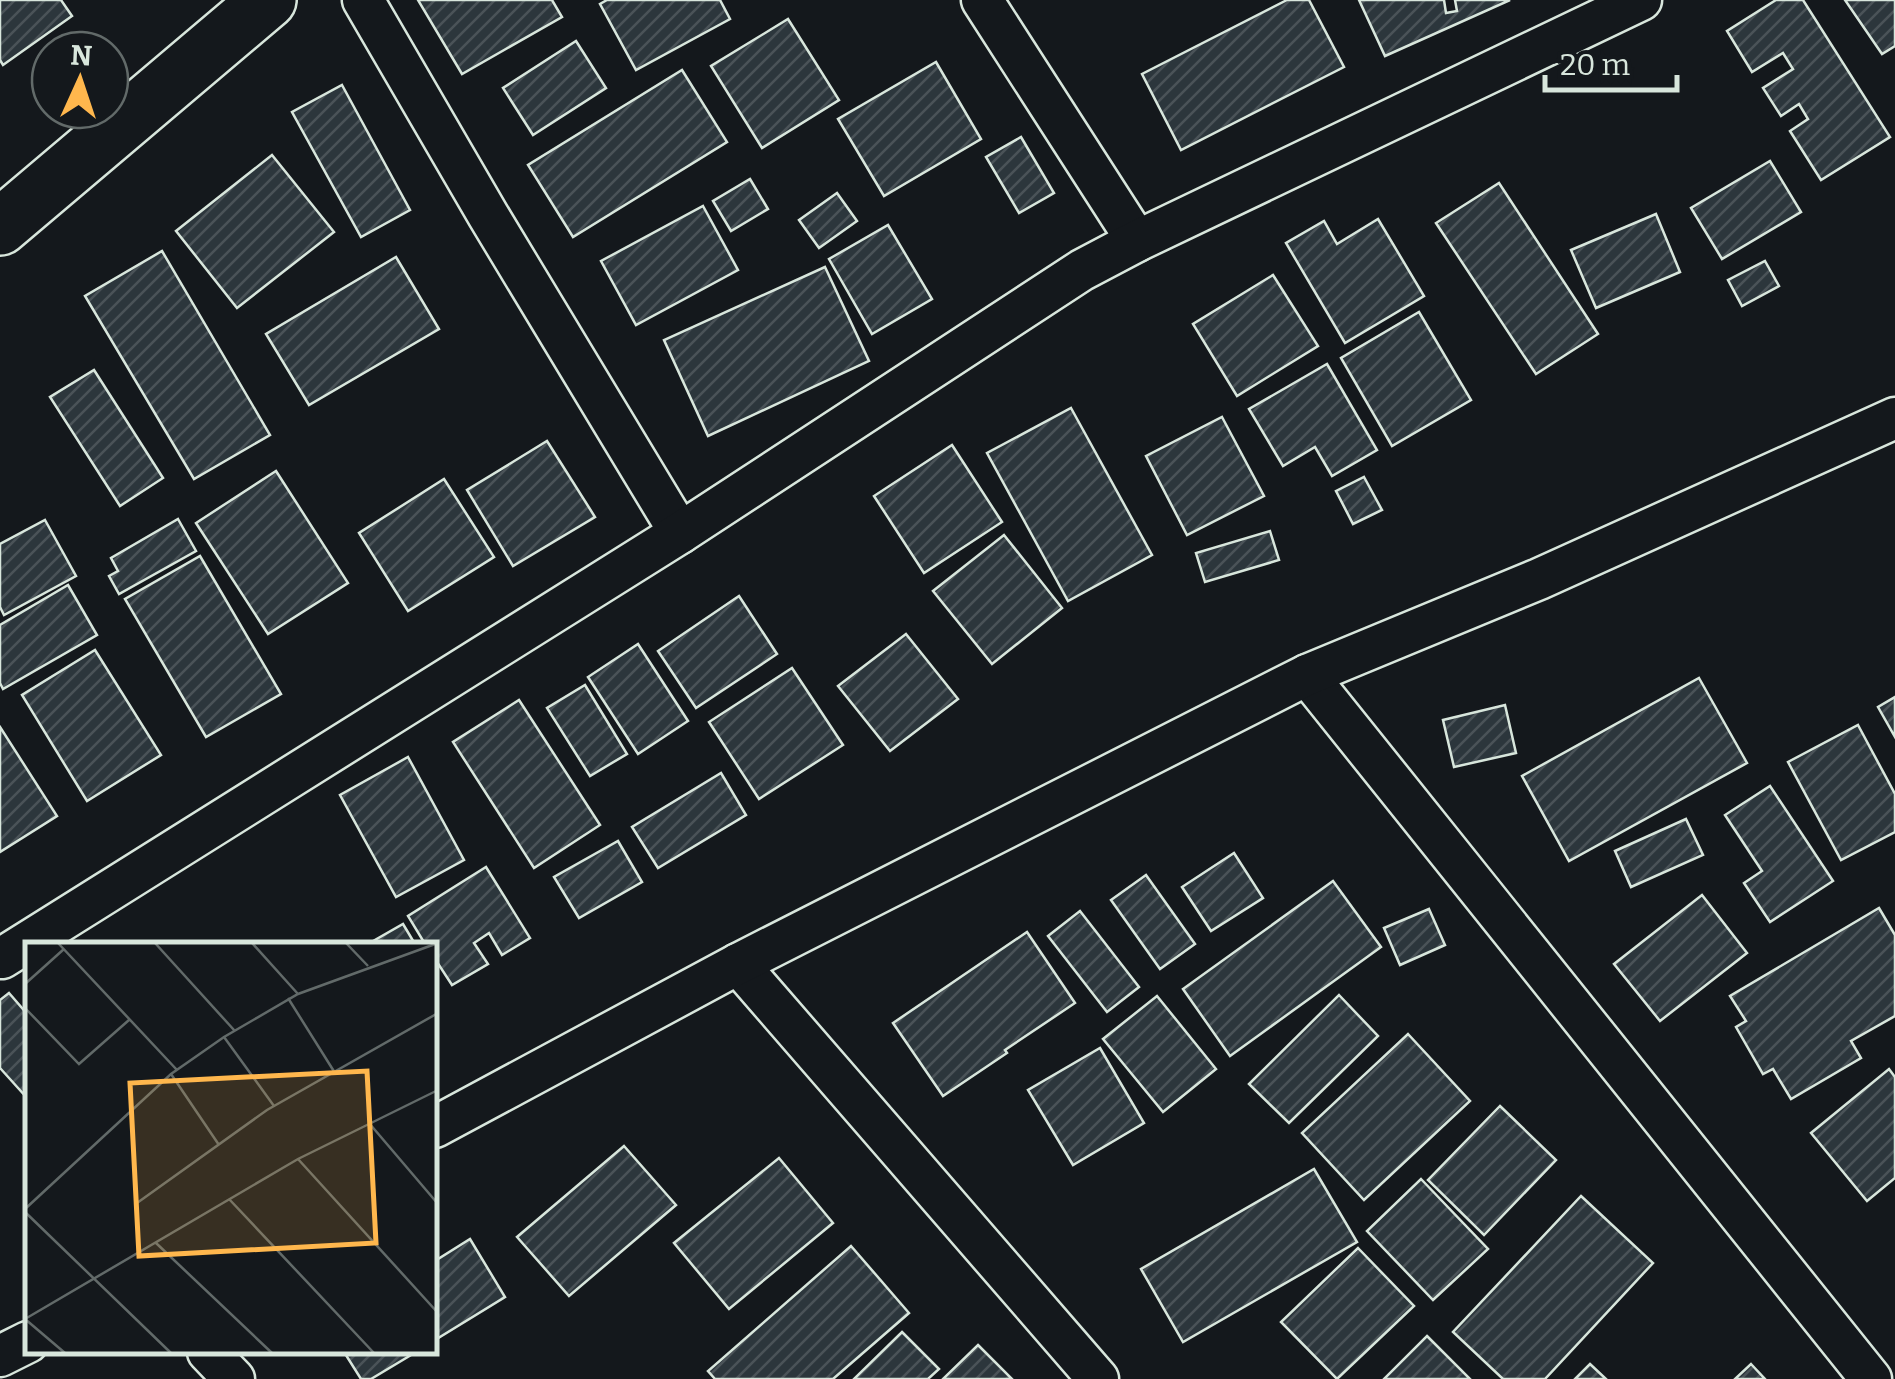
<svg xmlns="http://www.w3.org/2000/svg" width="1895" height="1379" font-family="Bitter,serif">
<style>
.building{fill:url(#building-hatch);stroke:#d8e6dc;stroke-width:2.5}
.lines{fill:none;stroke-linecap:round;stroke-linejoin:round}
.street-casing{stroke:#d8e6dc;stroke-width:45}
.secondary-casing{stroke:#d8e6dc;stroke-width:60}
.street{stroke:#14181c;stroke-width:40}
.secondary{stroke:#14181c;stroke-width:55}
.inset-road{fill:none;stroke:#626a69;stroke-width:2.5}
.view{fill:#ffb74d;fill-opacity:0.15;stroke:#ffb74d;stroke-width:5}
.inset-edge{fill:none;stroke:#d8e6dc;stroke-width:5}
</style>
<defs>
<pattern id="building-hatch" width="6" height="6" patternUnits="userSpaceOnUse" patternTransform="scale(2.5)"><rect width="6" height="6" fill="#2c363c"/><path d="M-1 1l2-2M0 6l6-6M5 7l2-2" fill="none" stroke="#4a5358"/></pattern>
</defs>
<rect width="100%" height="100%" fill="#14181c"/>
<!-- building -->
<g class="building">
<polygon points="0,0 61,0 72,16 3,65 0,60"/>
<polygon points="418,0 552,0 562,17 462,74"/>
<polygon points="607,0 720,0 730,19 636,70 600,4"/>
<polygon points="1287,0 1309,0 1344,67 1181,150 1142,74"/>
<polygon points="1359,0 1444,0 1446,13 1457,11 1455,0 1510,0 1385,56"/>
<polygon points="1776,0 1803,0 1890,137 1821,180 1790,131 1808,119 1799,104 1781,116 1763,88 1793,69 1783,53 1752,72 1727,31"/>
<polygon points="1845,0 1895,0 1895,46 1882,54"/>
<polygon points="788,19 839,100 762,148 711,66"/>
<polygon points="576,41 606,88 533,135 503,88"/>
<polygon points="936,62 981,139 884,196 838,119"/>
<polygon points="682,70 727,142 573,237 528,165"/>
<polygon points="342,85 410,210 361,237 292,112"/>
<polygon points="1021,137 1054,193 1019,213 986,157"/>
<polygon points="272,155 334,232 237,308 176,231"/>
<polygon points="1770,161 1801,212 1722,259 1691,208"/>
<polygon points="750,179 768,209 731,231 713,201"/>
<polygon points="1499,183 1598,334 1536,374 1436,223"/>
<polygon points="837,193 857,221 819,248 799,220"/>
<polygon points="703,206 738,270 636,325 601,261"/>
<polygon points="1656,214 1680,272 1596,308 1571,250"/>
<polygon points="1378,219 1424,296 1345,343 1286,243 1324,221 1337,244"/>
<polygon points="888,225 932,299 872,334 829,259"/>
<polygon points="162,251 270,435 194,479 85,296"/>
<polygon points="396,257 439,329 309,405 266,334"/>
<polygon points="1765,261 1779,286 1742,306 1728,280"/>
<polygon points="825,267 869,361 708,436 664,340"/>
<polygon points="1273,275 1318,346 1237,396 1193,324"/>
<polygon points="1419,312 1471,400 1392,446 1341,358"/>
<polygon points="1327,364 1377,450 1332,476 1315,447 1283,466 1249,409"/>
<polygon points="94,370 163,478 120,506 50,397"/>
<polygon points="1071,408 1152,555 1068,601 987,453"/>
<polygon points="1222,417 1264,496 1187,535 1146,456"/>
<polygon points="547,441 595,517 513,566 467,490"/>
<polygon points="952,445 1002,522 924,573 874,496"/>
<polygon points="276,471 348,583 268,634 196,523"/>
<polygon points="1364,477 1382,510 1353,524 1336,491"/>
<polygon points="444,479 494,557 408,611 359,533"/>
<polygon points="178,519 196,551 119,594 109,576 118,571 111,558"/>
<polygon points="45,520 76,576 4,615 0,607 0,544"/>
<polygon points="1270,531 1279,560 1205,582 1196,553"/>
<polygon points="1004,535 1062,608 992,664 933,591"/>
<polygon points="200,556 281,694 206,737 125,599"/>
<polygon points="68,585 97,635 3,689 0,683 0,625"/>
<polygon points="739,596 777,654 696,708 658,651"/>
<polygon points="906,634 958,699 890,751 838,686"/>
<polygon points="638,644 688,721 638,754 588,677"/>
<polygon points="95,650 161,755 87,801 22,695"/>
<polygon points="792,668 843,745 759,799 709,722"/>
<polygon points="1699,678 1747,763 1569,861 1522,776"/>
<polygon points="585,685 627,754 590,776 547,708"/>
<polygon points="1895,697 1895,737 1878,707"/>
<polygon points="519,700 600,825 534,868 453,742"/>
<polygon points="1505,705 1516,753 1454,767 1443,720"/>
<polygon points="1858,725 1895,794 1895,832 1841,860 1788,762"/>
<polygon points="0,727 57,816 0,852"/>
<polygon points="408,757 464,860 396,897 340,795"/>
<polygon points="721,773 746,815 658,868 632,827"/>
<polygon points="1770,786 1833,881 1770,922 1744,883 1762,871 1725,815"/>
<polygon points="1686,819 1703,855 1631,887 1615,851"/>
<polygon points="618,841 642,882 579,918 554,877"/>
<polygon points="1234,853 1263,898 1211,931 1182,887"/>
<polygon points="486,867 530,938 502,955 489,933 474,943 488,964 452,985 435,959 435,944 425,944 408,916"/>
<polygon points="1146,875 1195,944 1160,969 1111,900"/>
<polygon points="1333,881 1381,947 1230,1056 1183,989"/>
<polygon points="1702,895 1747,953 1660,1021 1614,964"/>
<polygon points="1879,908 1895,935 1895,1016 1851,1041 1861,1058 1791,1099 1773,1069 1763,1074 1736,1027 1746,1021 1730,996"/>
<polygon points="1429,909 1445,945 1400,965 1384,928"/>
<polygon points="1080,911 1139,987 1107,1012 1048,936"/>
<polygon points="403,924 415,944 368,944"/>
<polygon points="1027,932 1075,1003 1005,1050 1007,1053 943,1096 893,1023"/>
<polygon points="9,993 28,1015 28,1099 0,1068 0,1000"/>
<polygon points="1339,995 1378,1036 1289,1123 1249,1084"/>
<polygon points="1157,996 1216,1069 1163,1112 1103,1039"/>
<polygon points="1408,1034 1470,1101 1364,1200 1302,1133"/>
<polygon points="1100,1048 1144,1123 1073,1165 1028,1090"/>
<polygon points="1889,1069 1895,1077 1895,1178 1867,1201 1811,1133"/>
<polygon points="1500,1106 1556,1160 1484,1235 1428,1180"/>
<polygon points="624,1146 676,1205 569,1296 517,1237"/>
<polygon points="779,1158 833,1223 729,1309 674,1243"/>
<polygon points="1314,1169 1357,1242 1183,1342 1141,1269"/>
<polygon points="1421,1179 1488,1249 1433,1300 1367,1231"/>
<polygon points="1581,1196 1653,1263 1545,1379 1503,1379 1453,1332"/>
<polygon points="470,1239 505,1297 435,1340 435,1261"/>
<polygon points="851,1246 909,1313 833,1379 715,1379 708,1371"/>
<polygon points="1358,1248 1414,1306 1337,1379 1281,1322"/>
<polygon points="902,1332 939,1369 928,1379 854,1379"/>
<polygon points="1427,1336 1470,1379 1384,1379"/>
<polygon points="978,1345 1012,1379 943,1379"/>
<polygon points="344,1352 416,1352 371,1379 361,1379"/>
<polygon points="1590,1364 1606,1379 1575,1379"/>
<polygon points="1751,1364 1765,1379 1735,1379"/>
</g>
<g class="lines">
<defs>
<g id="street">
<polyline points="363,0 488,215 680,533"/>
<polyline points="982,0 1137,241"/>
<polyline points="1307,675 1871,1379"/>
<polyline points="2,958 680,533 1082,270 1137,241 1641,0"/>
<polyline points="738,964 1098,1379"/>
<polyline points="435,1127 738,964 1307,675 1539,579 1895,418"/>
<polyline points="208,1352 234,1379"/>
<polyline points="0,1356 28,1342"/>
</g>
<polyline id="secondary" points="0,227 268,0"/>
</defs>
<!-- street casing -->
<use href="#street" class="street-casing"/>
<!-- secondary casing -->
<use href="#secondary" class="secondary-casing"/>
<!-- street -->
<use href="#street" class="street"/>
<!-- secondary -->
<use href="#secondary" class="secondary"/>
</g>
<!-- overview -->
<g transform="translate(25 942)">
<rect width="412" height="412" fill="#14181c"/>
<path class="inset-road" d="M33,1l119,127M130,1l79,87M227,1l46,51M321,1l22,23M0,42l39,-35M263,56l47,75M0,66l54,56 50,-44M199,95l50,69M146,132l48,71M344,181l69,81M273,217l140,154M204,257l145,154M112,261l130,-93 171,-97M0,267l146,-135 53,-37 74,-43 140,-51M0,270l146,141M131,301l116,110M0,377l273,-160 140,-69M0,377l40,34"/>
<path class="view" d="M342,129l9,172 -237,13 -9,-173z"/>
<rect width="412" height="412" class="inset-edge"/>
</g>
<!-- north arrow -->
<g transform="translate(80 80) rotate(3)"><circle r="48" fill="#14181c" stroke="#626a69" stroke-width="2.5"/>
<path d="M0-8L18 38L0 25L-18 38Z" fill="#ffb74d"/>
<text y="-15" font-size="28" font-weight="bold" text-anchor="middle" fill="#d8e6dc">N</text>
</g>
<!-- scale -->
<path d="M1545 75v15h132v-15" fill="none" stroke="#d8e6dc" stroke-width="5"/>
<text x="1560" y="75" font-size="30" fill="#d8e6dc" stroke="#14181c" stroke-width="8" paint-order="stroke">20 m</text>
</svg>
